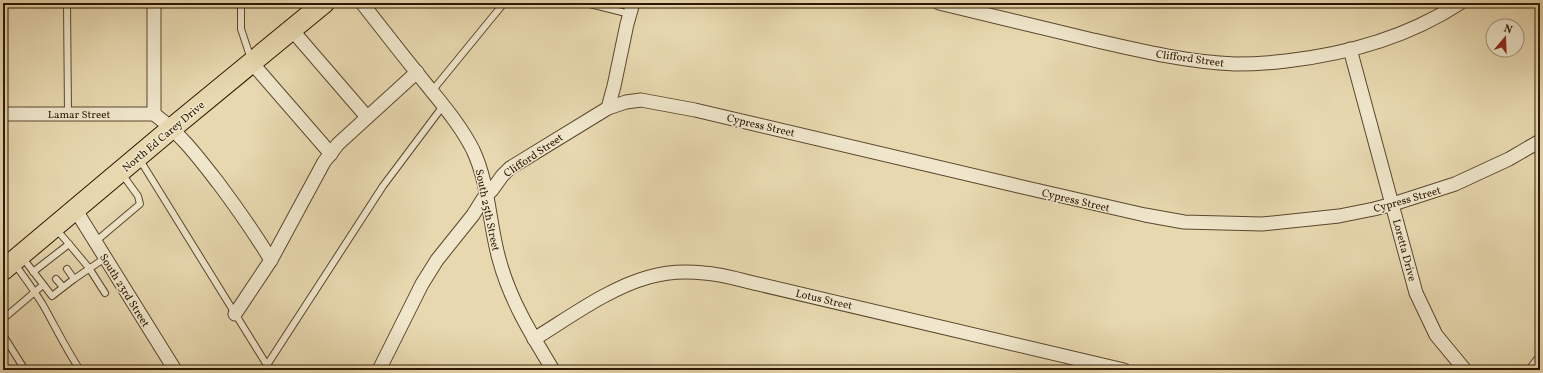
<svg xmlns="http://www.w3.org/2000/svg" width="1543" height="373" font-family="Vollkorn,serif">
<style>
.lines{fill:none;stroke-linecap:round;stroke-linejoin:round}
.service-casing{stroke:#5c472c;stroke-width:8}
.minor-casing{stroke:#5c472c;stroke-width:15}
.primary-casing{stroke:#2d1700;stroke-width:22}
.service{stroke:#efe6cb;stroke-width:6}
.minor{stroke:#efe6cb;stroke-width:13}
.primary{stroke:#e7d8af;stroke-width:20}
.labels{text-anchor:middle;stroke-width:3;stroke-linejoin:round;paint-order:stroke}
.street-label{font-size:11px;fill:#2d1700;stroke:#efe6cb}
</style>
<rect width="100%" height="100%" fill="#e7d8af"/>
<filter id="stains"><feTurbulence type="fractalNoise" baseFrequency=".005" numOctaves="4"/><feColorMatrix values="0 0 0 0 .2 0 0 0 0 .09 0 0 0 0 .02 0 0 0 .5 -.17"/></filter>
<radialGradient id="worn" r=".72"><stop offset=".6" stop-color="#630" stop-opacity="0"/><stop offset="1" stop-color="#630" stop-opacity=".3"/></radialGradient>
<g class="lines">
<defs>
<g id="service">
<polyline points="67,3 68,114"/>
<polyline points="241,3 241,29 251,59"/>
<polyline points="586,3 630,14"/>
<polyline points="432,91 504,3"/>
<polyline points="140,160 270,370"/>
<polyline points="56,229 69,244"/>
<polyline points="95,242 140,204 138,196 122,174"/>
<polyline points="22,257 52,296 74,279 105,258"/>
<path d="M14,263c10,14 20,27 29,42 12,21 23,44 37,65"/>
<polyline points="67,269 74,279"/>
<polyline points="33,272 69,244 89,268 105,293"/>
<polyline points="56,279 63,287"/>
<polyline points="3,319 43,285"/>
<polyline points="3,335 25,370"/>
<polyline points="267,365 383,186 443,106"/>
</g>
<g id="minor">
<polyline points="154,3 154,114"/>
<path d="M362,3c21,27 42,54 64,81 17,21 35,42 47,66 16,34 16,73 26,109 11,41 32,75 54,111"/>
<path d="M939,3c50,12 100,24 150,36 48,11 97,23 146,25 17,0 35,-1 51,-3 61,-7 122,-24 174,-58"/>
<polyline points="292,30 367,117"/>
<polyline points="1350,49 1416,293 1436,335 1465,370"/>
<polyline points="252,63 331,154"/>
<polyline points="608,108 626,102 641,100 695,110 1018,186 1145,215 1184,222 1262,224 1339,216 1374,209 1393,204 1455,184 1509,159 1540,141"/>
<polyline points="3,114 154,114"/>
<path d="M154,114c27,20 44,43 65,70 18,24 36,50 52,76"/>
<polyline points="75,209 175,370"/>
<polyline points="235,314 271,260 324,162 338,144 417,72"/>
<path d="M534,339c36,-22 75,-51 115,-62 17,-5 38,-6 55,-4 18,1 36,7 54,11l366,86"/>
<polyline points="379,370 422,284 437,260 473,215 483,199 492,190 502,176 510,168 608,108 614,86 627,24 633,3"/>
<polyline points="1533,370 1540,361"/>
</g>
<polyline id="primary" points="3,270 172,128 324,3"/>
</defs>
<!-- service casing -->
<use href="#service" class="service-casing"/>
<!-- minor casing -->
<use href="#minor" class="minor-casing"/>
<!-- primary casing -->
<use href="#primary" class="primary-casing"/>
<!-- service -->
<use href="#service" class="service"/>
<!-- minor -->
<use href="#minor" class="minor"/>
<!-- primary -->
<use href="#primary" class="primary"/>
</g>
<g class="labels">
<!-- street labels -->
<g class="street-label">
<text transform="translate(1190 58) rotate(8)" y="4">Clifford Street</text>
<text x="79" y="118">Lamar Street</text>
<text transform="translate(761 125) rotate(13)" y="4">Cypress Street</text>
<text transform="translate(163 136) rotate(-40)" y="4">North Ed Carey Drive</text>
<text transform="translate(533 155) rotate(-34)" y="4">Clifford Street</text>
<text transform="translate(1407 199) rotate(-16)" y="4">Cypress Street</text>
<text transform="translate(1076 200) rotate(13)" y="4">Cypress Street</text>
<text transform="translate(488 210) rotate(78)" y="4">South 25th Street</text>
<text transform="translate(1405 250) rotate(75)" y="4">Loretta Drive</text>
<text transform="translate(125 290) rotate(58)" y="4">South 23rd Street</text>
<text transform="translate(824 299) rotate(13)" y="4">Lotus Street</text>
</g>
</g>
<!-- margin -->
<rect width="1543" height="373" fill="none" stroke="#e7d8af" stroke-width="16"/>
<rect x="4" y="4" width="1535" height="365" fill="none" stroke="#2d1700" stroke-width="2"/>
<rect x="8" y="8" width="1527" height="357" fill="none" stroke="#2d1700"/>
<!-- north arrow -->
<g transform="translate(1505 38) rotate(19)"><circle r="19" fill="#efe6cb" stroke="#a1937a"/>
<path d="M0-3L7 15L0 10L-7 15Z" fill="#8f2418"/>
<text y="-6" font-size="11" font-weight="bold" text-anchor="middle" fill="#2d1700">N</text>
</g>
<rect width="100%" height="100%" filter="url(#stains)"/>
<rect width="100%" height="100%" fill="url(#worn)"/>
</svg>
